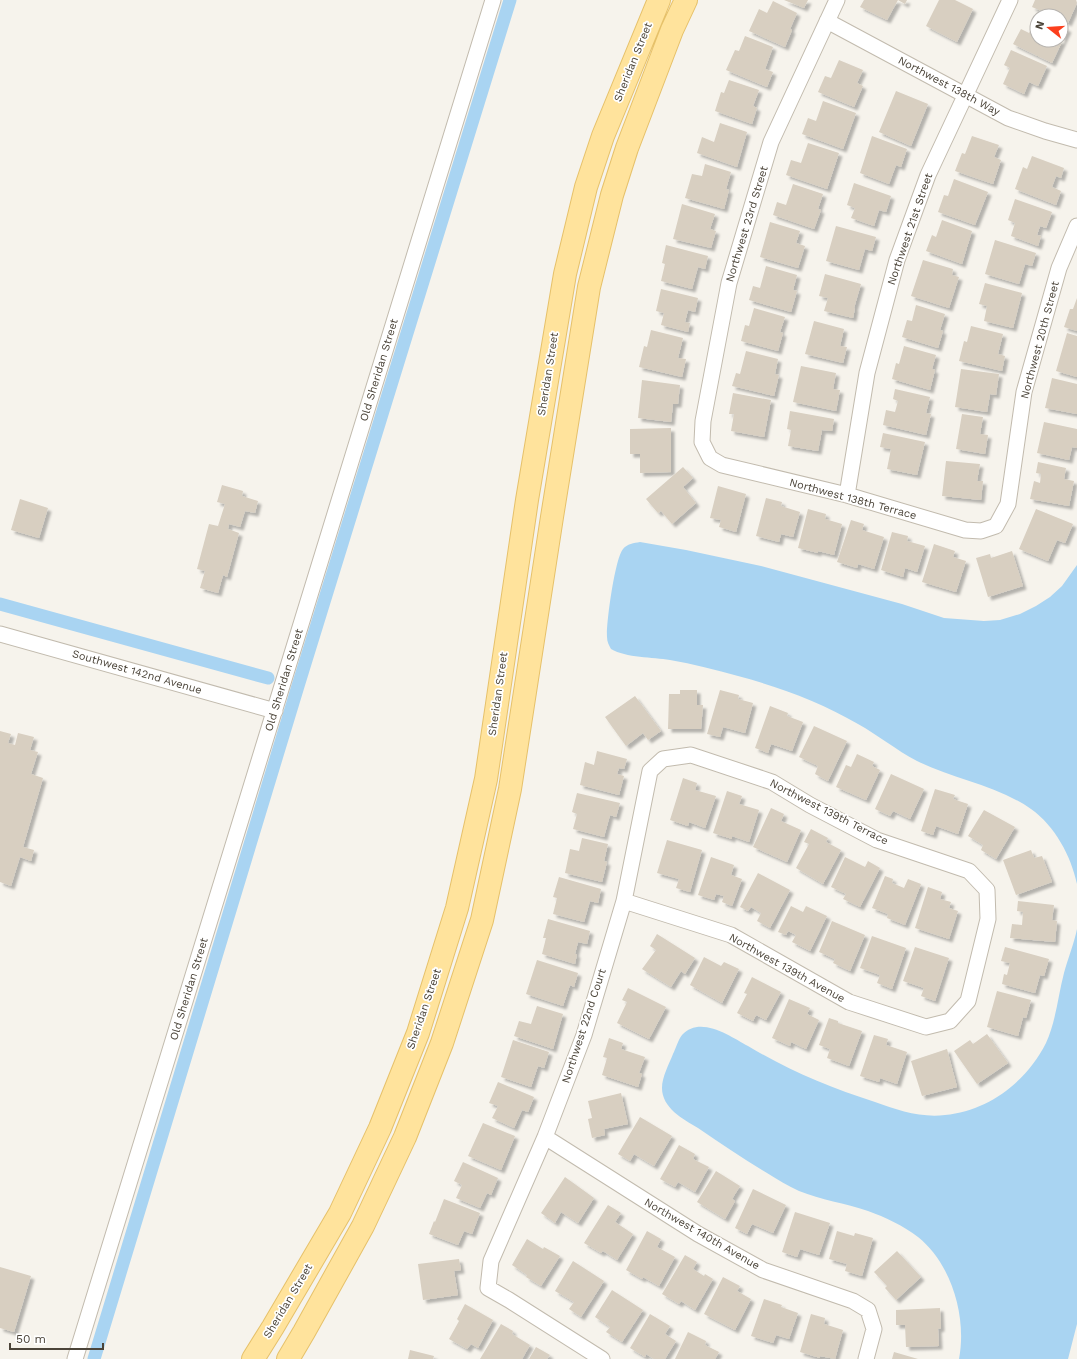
<svg xmlns="http://www.w3.org/2000/svg" width="1077" height="1359" font-family="'Work Sans',sans-serif">
<defs>
<filter id="shadow"><feDropShadow dx="3.5" dy="3.5" stdDeviation="1" flood-color="#0004"/></filter>
</defs>
<rect width="100%" height="100%" fill="#f6f3ec"/>
<path fill="#a9d4f2" d="M640,542L686,550L761,566L902,604L944,618L984,621L1000,620L1020,614L1036,606L1050,597L1062,586L1077,565V884C1071,856 1055,826 1031,809C997,785 953,779 917,761C896,750 878,735 858,724C821,702 779,687 738,676C716,670 693,664 670,660C653,657 626,658 611,649C609,645 607,642 607,637C606,624 615,558 623,549C627,544 634,543 640,542Z
M1077,929V1324L1068,1359H959C967,1318 952,1264 918,1237C904,1226 885,1217 868,1211C845,1203 821,1200 799,1191C788,1186 778,1180 767,1173C744,1159 721,1144 698,1128C683,1119 662,1108 662,1088C662,1077 669,1064 673,1054C676,1048 678,1040 682,1035C700,1015 730,1036 748,1046C788,1070 830,1088 875,1102C897,1110 921,1118 945,1115C989,1111 1027,1081 1046,1043C1056,1021 1058,996 1064,973C1068,958 1074,944 1077,929Z"/>
<g fill="none" stroke-linecap="round" stroke-linejoin="round">
<path stroke="#a9d4f2" stroke-width="13" d="M0,604L268,678
M94,1359L298,686L510,0"/>
</g>
<path fill="#d8cfc1" filter="url(#shadow)" d="M784,0H808L804,8Z
M864,0H907L905,4L898,0L887,20L860,7Z
M939,0H955L973,9L957,42L926,26Z
M1035,0H1076L1077,3L1068,23L1061,19V16H1053L1032,7Z
M773,1L797,13L790,29L792,30L785,47L749,31L759,9L767,13Z
M1037,17V40H1061V25L1068,29L1052,63L1013,44L1021,29L1029,33Z
M745,36L773,47L765,69L773,72L767,87L726,70L735,50L739,51Z
M1011,50L1047,66L1038,86L1029,82L1024,94L1003,84L1010,68L1004,65Z
M839,60L863,70L857,83L863,86L854,107L818,92L825,76L831,78Z
M729,80L759,90L753,106L757,108L752,124L715,111L721,92L724,93Z
M896,91L928,104L911,146L879,132Z
M823,101L856,113L843,149L802,134L808,118L816,121Z
M720,123L747,132L737,167L697,153L702,137L714,142Z
M872,136L907,149L901,167L896,165L889,184L860,173Z
M972,136L999,145L994,157L1001,160L993,184L955,171L962,153L965,154Z
M808,143L839,153L827,189L786,175L791,160L801,163Z
M1032,156L1064,168L1061,178L1056,176L1052,187L1061,191L1056,205L1015,189L1023,167L1027,169Z
M705,164L731,172L726,189L729,190L724,209L685,198L692,174L702,176Z
M954,179L988,192L975,225L938,212L944,195L948,196Z
M854,183L891,196L886,212L879,210L874,226L851,218L855,208L847,205Z
M793,184L823,194L818,209L821,210L814,229L773,215L777,202L786,205Z
M1015,199L1052,212L1046,228L1040,226L1037,235L1041,236L1038,246L1011,236L1015,223L1008,220Z
M682,204L715,214L710,229L716,231L711,248L673,239Z
M942,220L972,231L962,264L926,251L932,235L936,237Z
M770,222L800,231L796,243L805,246L798,268L760,257Z
M836,226L876,237L872,251L865,249L859,270L826,261Z
M995,240L1036,253L1032,266L1025,264L1019,284L985,274Z
M666,245L708,256L705,269L698,267L692,289L661,281L665,264L662,263Z
M923,260L953,269L952,275L959,277L949,308L911,296Z
M766,266L797,275L793,290L797,291L791,312L749,300L753,286L760,288Z
M825,274L861,284L854,308H855L853,318L824,311L828,298L819,296Z
M985,283L1022,293L1013,328L984,321L987,306L979,304Z
M661,289L698,298L695,312L688,310L685,322L690,323L688,332L661,325L664,313L656,311Z
M1077,298V331L1064,327L1070,309H1073Z
M916,305L945,314L940,330L943,331L938,348L902,337L907,320L912,321Z
M754,308L785,317L780,332L783,333L778,351L741,341L745,325L749,326Z
M814,321L844,329L840,346L847,347L843,363L805,354Z
M971,326L1003,334L998,354L1005,356L1002,371L959,361L964,341L967,342Z
M651,330L683,338L678,358L686,359L682,377L639,367L644,346L647,347Z
M1067,333L1077,336V377L1056,371Z
M904,346L936,355L932,369L935,370L930,390L892,379L896,363L899,364Z
M746,351L778,359L775,374L779,375L774,396L732,386L736,373L740,374Z
M801,366L836,373L833,389L840,390L836,411L793,402Z
M961,369L999,374L996,395L990,394L987,412L955,407Z
M1052,378L1077,384V414L1045,408Z
M642,380L680,385L678,404H673L671,422L638,418Z
M895,389L930,397L926,413L931,414L926,435L883,425L886,410L895,412L898,401L893,399Z
M733,393L771,400L764,437L731,431L734,414H729Z
M790,411L834,419L832,431L822,430L818,451L788,446L791,430L787,429Z
M962,414L983,417L980,434L988,435L985,454L956,449Z
M1044,422L1077,429V448L1072,447L1069,460L1037,453Z
M671,428V472L640,473V454H630V429Z
M883,433L925,442L917,475L887,469L891,449L880,447Z
M946,461L980,464L977,481H983L981,500L942,496Z
M1038,462L1066,468L1064,479L1074,481L1069,506L1030,499L1034,481L1040,483L1041,474L1036,473Z
M683,467L693,478L683,487L696,503L672,524L661,511L658,513L646,499Z
M222,485L243,491L242,496L258,501L255,513L245,511L240,527L229,524L228,529L239,533L227,577L223,575L218,593L200,588L205,571L197,569L209,524L218,526L225,504L217,502Z
M718,486L746,494L736,532L719,527L721,520L710,518Z
M766,498L782,502L781,506L800,512L793,537L781,534L779,542L756,536Z
M20,499L48,508L39,538L11,530Z
M808,509L826,514L825,519L842,524L834,555L818,551V553L798,548Z
M1036,509L1073,524L1065,543L1057,540L1048,561L1019,549Z
M851,520L864,524L862,530L884,537L874,569L858,564L857,568L837,562Z
M892,532L908,536L907,541L925,546L917,572L905,568L903,577L881,570Z
M934,544L955,551L953,557L966,561L956,592L922,582Z
M1012,551L1023,586L988,597L976,558L990,554L991,558Z
M680,690H697V705H703L701,729H668L669,694H680Z
M720,690L739,695L738,699L753,703L745,733L723,727L720,737L707,734Z
M635,696L661,731L648,740L643,733L626,746L605,717Z
M770,706L788,713L787,716L803,722L792,751L771,744L768,753L755,748Z
M814,726L847,741L828,781L815,774L818,766L799,757Z
M0,731L11,734L8,743L15,745L18,733L34,737L30,750L38,752L31,774L43,778L23,847L34,850L31,861L20,857L11,886L0,882Z
M597,751L627,759L624,769L619,768L617,774L624,776L619,795L580,785L585,762L594,765Z
M857,754L874,762L872,766L880,770L866,800L836,787L846,765L851,767Z
M891,774L924,789L910,819L893,811L890,816L875,809Z
M683,778L697,783L695,790L716,796L705,828L689,822L688,826L670,820Z
M935,789L955,795L953,799L968,804L958,834L936,826L933,835L921,831Z
M727,791L742,796L739,804L759,810L749,842L732,836V839L713,833Z
M577,793L620,803L616,817L610,815L604,837L573,829L577,814L572,812Z
M771,808L784,814L781,821L801,830L787,862L753,847Z
M984,810L1015,827L996,859L981,850L983,845L968,836Z
M811,829L828,838L826,842L841,850L823,884L796,868L809,844L804,842Z
M582,838L608,844L604,861L607,862L602,882L565,873L570,849L579,851Z
M667,840L702,850L690,892L676,888L679,879L657,873Z
M1031,850L1034,858L1042,856L1052,882L1016,895L1003,860Z
M711,857L734,865L731,875L742,879L732,906L722,902L724,896L716,894L714,900L698,895Z
M845,857L865,867L868,861L880,868L860,907L843,899L846,894L831,887Z
M758,873L790,890L770,928L757,921L761,913L751,907L748,911L740,907Z
M885,876L893,879L892,883L904,888L908,879L921,884L905,925L887,918L888,914L872,908Z
M559,877L601,889L598,903L590,901L584,922L553,914L557,898L553,897Z
M928,887L942,892L940,899L951,902L949,908L958,911L949,939L915,928Z
M1018,901L1054,905L1052,920L1057,921L1055,942L1010,938L1012,924L1022,925L1023,912L1017,911Z
M791,906L803,912L806,906L827,916L810,951L792,942L796,935L788,931L786,935L778,932Z
M548,919L590,931L587,944L578,942L575,954H577L575,964L542,954L546,938H543Z
M832,921L865,935L850,971L833,963L835,959L819,952Z
M657,934L695,958L685,974L681,971L671,987L642,969L656,950L650,946Z
M872,936L906,948L892,989L877,983L880,975L860,968Z
M915,947L949,958L935,1001L921,996L924,988L903,981Z
M1005,947L1049,959L1044,976L1040,975L1035,993L1002,984L1004,974L1007,975L1010,963L1001,961Z
M704,957L721,966L724,962L739,969L722,1003L690,985Z
M537,960L578,973L574,987L570,985L563,1006L526,994Z
M752,977L781,992L766,1020L756,1015L753,1021L737,1013L747,994L744,993Z
M628,988L666,1007L649,1039L617,1023L627,1002L622,1000Z
M997,991L1031,1000L1026,1018L1023,1017L1018,1036L987,1027Z
M789,999L810,1008L807,1014L819,1020L806,1049L791,1042L790,1046L772,1038Z
M537,1006L563,1014L553,1049L514,1036L519,1021L531,1024Z
M829,1018L838,1021V1023L862,1031L849,1066L827,1058L830,1049L819,1045Z
M987,1034L1008,1063L977,1084L954,1051L970,1040L973,1044Z
M874,1035L888,1039L886,1045L907,1052L897,1084L880,1078L879,1082L860,1076Z
M609,1038L623,1043L621,1049L645,1057L639,1073L642,1074L638,1087L602,1075L607,1058L603,1057Z
M513,1040L549,1052L544,1068L538,1066L531,1087L501,1077Z
M947,1049L957,1087L922,1096L911,1061Z
M498,1082L534,1097L528,1112L522,1110L514,1128L492,1118L498,1106L489,1103Z
M621,1093L628,1124L604,1129L605,1135L592,1138L588,1119L592,1118L588,1101Z
M640,1117L672,1136L654,1166L634,1154L630,1161L618,1154Z
M483,1123L515,1136L501,1170L468,1156Z
M679,1145L695,1154L693,1159L709,1167L695,1192L678,1182L675,1187L660,1179Z
M463,1162L498,1178L491,1195L487,1193L480,1208L456,1198L462,1185L454,1181Z
M716,1171L740,1186L732,1199L735,1201L725,1219L697,1202Z
M565,1177L594,1198L578,1223L561,1212L555,1223L541,1213Z
M753,1189L786,1205L773,1233L752,1224L747,1234L735,1228Z
M444,1199L480,1213L472,1234L464,1231L458,1245L429,1234L434,1221L435,1222Z
M608,1205L621,1213L615,1222L633,1234L617,1260L603,1251L601,1253L584,1243Z
M795,1212L830,1223L819,1255L800,1249L797,1257L782,1252Z
M647,1231L661,1239L657,1247L675,1257L659,1286L643,1277L642,1279L626,1270Z
M837,1231L854,1236L855,1233L873,1238L862,1276L845,1271L847,1264L829,1259Z
M527,1239L543,1249L544,1247L560,1256L541,1286L526,1277L527,1275L512,1265Z
M897,1251L921,1277L896,1300L885,1288L887,1286L874,1272Z
M685,1255L697,1262L693,1269L704,1276L705,1274L713,1279L695,1310L681,1301L679,1304L662,1294Z
M459,1259L461,1270L454,1271L458,1295L423,1300L418,1264Z
M573,1261L604,1281L581,1317L569,1309L574,1302L555,1291Z
M0,1267L31,1276L14,1332L0,1328Z
M723,1277L740,1286L737,1291L751,1299L735,1330L704,1314Z
M612,1290L643,1310L622,1342L606,1332L610,1327L595,1317Z
M764,1299L782,1305L781,1307L798,1313L789,1339L776,1335L773,1343L751,1336Z
M465,1304L493,1320L478,1348L471,1344L467,1349L449,1339L459,1321L457,1319Z
M940,1308L941,1328L938,1329L939,1346L906,1347L905,1325H896V1310Z
M650,1314L670,1326L665,1334L676,1341L665,1359H654L646,1354L645,1357L630,1348Z
M811,1314L825,1318L824,1324L843,1330L835,1359L820,1356V1358L800,1352Z
M501,1324L513,1331L512,1334L530,1345L522,1359H480Z
M688,1332L706,1341L705,1345L719,1352L715,1359H675Z
M536,1347L550,1355L547,1359H529Z
M410,1350L434,1356L433,1359H408Z
M894,1352L918,1359H892Z"/>
<g fill="none" stroke-linecap="round" stroke-linejoin="round">
<g stroke="#c2bbae" stroke-width="17">
<path id="street" d="M837,0L771,142L729,283L703,421L702,442L710,458L722,465L847,495L965,530L981,531L996,526L1008,504L1024,392L1059,268L1077,226
M827,21L1008,118L1045,131L1077,140
M847,495L867,373L897,260L928,175L1010,0
M0,634L275,711
M545,1137L698,1234L763,1270L853,1301L868,1310L874,1329L866,1359
M75,1359L493,0
M602,1359L509,1300L488,1288L491,1261L545,1137L584,1035L624,901L650,771L663,759L691,755L772,782L810,805L877,840L969,871L987,890L988,919L968,1001L950,1021L926,1027L849,1002L731,935L624,901"/>
</g>
<g stroke="#e6c16a" stroke-width="24">
<path id="primary" d="M253,1359L273,1327L340,1213L380,1128L418,1033L457,908L486,779L527,500L565,274L586,187L603,136L659,0
M288,1359L304,1332L363,1226L405,1137L442,1043L482,920L510,789L552,517L589,287L612,195L627,148L672,30L686,0"/>
</g>
<use href="#street" stroke="#fff" stroke-width="15"/>
<use href="#primary" stroke="#ffe39c" stroke-width="22"/>
</g>
<g text-anchor="middle" dominant-baseline="central" stroke-width="3.5" stroke-linejoin="round" paint-order="stroke">
<g font-size="11" fill="#4b4439" stroke="#fff">
<text transform="translate(633 62) rotate(-68)">Sheridan Street</text>
<text transform="translate(949 86) rotate(28)">Northwest 138th Way</text>
<text transform="translate(747 224) rotate(-73)">Northwest 23rd Street</text>
<text transform="translate(910 229) rotate(-71)">Northwest 21st Street</text>
<text transform="translate(1040 340) rotate(-75)">Northwest 20th Street</text>
<text transform="translate(379 370) rotate(-73)">Old Sheridan Street</text>
<text transform="translate(548 374) rotate(-81)">Sheridan Street</text>
<text transform="translate(853 499) rotate(15)">Northwest 138th Terrace</text>
<text transform="translate(137 672) rotate(16)">Southwest 142nd Avenue</text>
<text transform="translate(284 680) rotate(-73)">Old Sheridan Street</text>
<text transform="translate(498 694) rotate(-82)">Sheridan Street</text>
<text transform="translate(829 812) rotate(27)">Northwest 139th Terrace</text>
<text transform="translate(787 968) rotate(29)">Northwest 139th Avenue</text>
<text transform="translate(189 989) rotate(-73)">Old Sheridan Street</text>
<text transform="translate(424 1009) rotate(-71)">Sheridan Street</text>
<text transform="translate(584 1026) rotate(-72)">Northwest 22nd Court</text>
<text transform="translate(702 1234) rotate(30)">Northwest 140th Avenue</text>
<text transform="translate(288 1301) rotate(-59)">Sheridan Street</text>
</g>
</g>
<g transform="translate(1049 28) rotate(287)"><circle r="19" fill="#ffffff" stroke="#b7b4b0"/>
<path d="M0-3L7 15L0 10L-7 15Z" fill="#fc3f1d"/>
<text y="-6" font-size="11" font-weight="bold" text-anchor="middle" fill="#4b4439">N</text>
</g>
<path d="M10 1343v6h93v-6" fill="none" stroke="#4b4439" stroke-width="2"/>
<text x="16" y="1343" font-size="12" fill="#4b4439" stroke="#ffffff" stroke-width="3" paint-order="stroke">50 m</text>
</svg>
